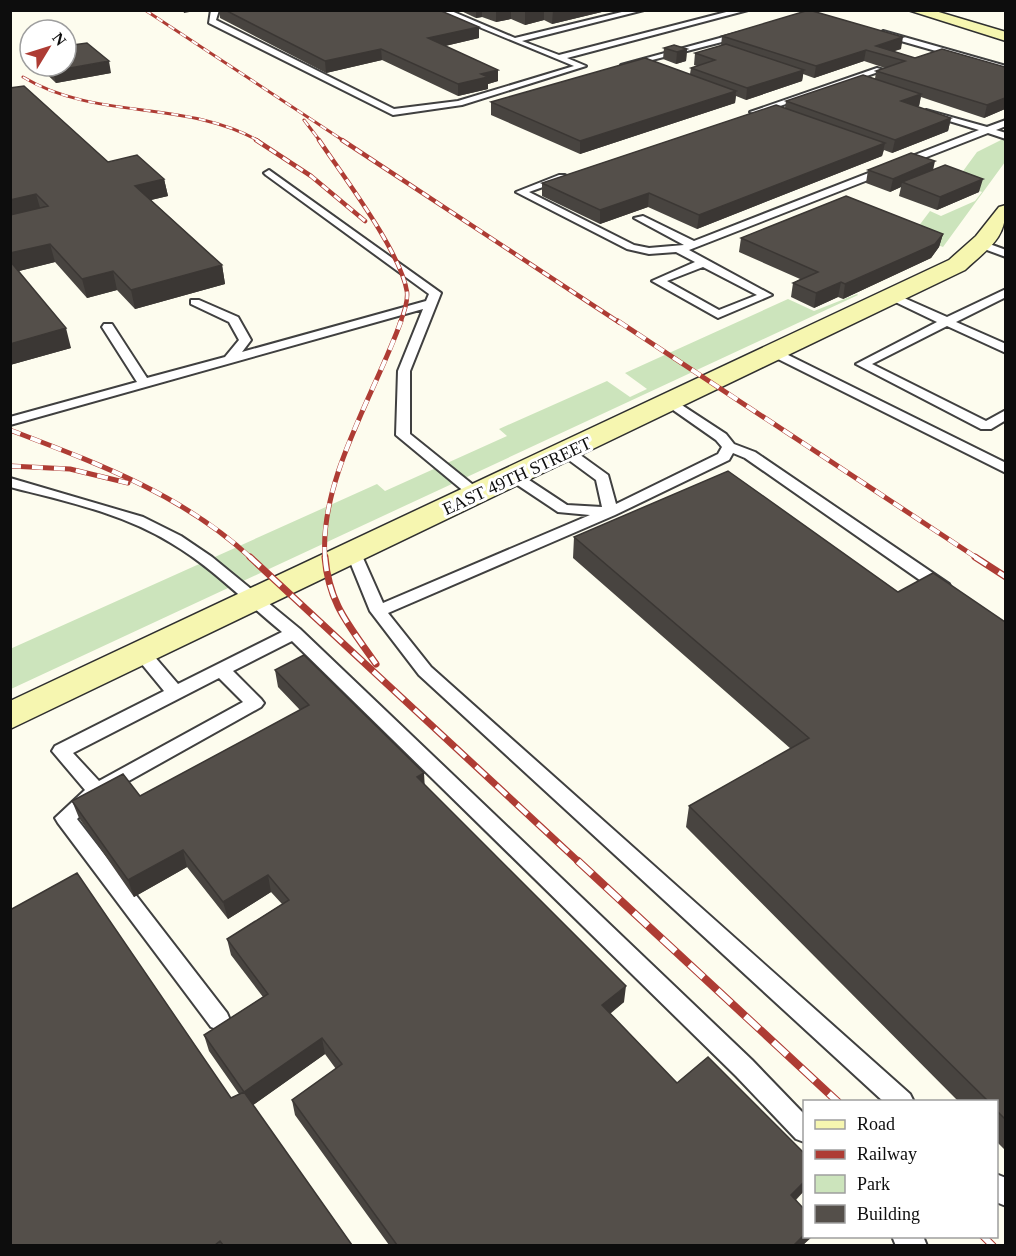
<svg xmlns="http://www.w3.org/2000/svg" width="1016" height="1256" font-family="Georgia,serif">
<rect width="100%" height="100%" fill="#fdfcee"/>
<path fill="#cce4bc" d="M1005,138V162L943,247L912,235L930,211L941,216L975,201L982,192L955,182L977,152Z
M857,294L858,295L11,689L10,649L377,484L385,491L507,436L499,429L607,381L630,397L647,389L625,373L788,299L814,311Z"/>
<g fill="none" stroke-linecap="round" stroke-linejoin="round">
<g stroke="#404040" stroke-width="4">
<path id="lane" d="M211,10H219L216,20L394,109L458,101L574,66L438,10H449L515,38L630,10H644L522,41L559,55L734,10H748L567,58L586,66L462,105L393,115L209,23Z
M883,31L1006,66V71L880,35Z
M742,32L745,36L625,67L621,65Z
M877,68L884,70L757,114L750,112Z
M926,110L987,127L1006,120V126L996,130L1006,133V139L988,133L689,250L772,295L718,318L652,281L695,262L676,252L649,254L627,249L516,192L559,175H565V179L529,192L634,245L649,248L684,245L634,218L643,216L694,241L979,130L926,114ZM703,267L757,295L719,310L667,281Z
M269,170L441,293L410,371V434L482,492L484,495L482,498H472L396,435L398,371L423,309L10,425V417L137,382L102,327L104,324H112L147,378L225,357L239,340L229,322L191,304V300H199L238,317L251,340L242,352L426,301L429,294L266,175L264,173Z
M976,242H984L1006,250V257L976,246Z
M1006,289V297L956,322L1006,344V353L947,326L872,364L986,421L1006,410V420L991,429H981L856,364L937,322L887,298V294H895L947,317Z
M774,348L1006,463V473L770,355L768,352Z
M671,398L726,434L734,444L755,452L949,584L951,588L949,592H937L745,458L733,453L729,460L615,515L388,613L431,667L910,1094L914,1102H884L419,675L370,611L346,552L349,549H359L383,603L590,515L558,512L510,480L508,477L510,474H520L567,505L602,507L596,480L562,455V449H572L608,475L616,504L718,454L722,447L716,440L666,405L664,402Z
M10,478L143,517L181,536L212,557L300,629L752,1060L804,1114V1142L796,1139L736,1076L292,641L233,671L261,699L264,703L261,707L100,797L77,819L227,1013L230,1020L227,1027L219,1030L211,1027L58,823L55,818L85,790L52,751L55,746L164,691L136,657L134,653L136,649H148L178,684L282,632C245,602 212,567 171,543C122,513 65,501 10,487ZM219,678L243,702L99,781L73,753Z
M996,1174L1006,1178V1206L996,1202Z
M892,1236H923L927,1246H896Z"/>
</g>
<g stroke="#2f2f2f" stroke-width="3">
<path id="secondary" d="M908,10H932L1006,32V41Z
M1006,205C1006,240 989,247 965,270L10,729V701L949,260L976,236L999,207Z"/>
</g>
<use href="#lane" fill="#fff" fill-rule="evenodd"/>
<use href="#secondary" fill="#f6f6b0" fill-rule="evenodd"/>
<g stroke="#ae3c34" stroke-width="3">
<path id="rail-far4" d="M145,10L344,141
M23,77C96,121 185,99 259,141
M304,120L320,141"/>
</g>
<g stroke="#ae3c34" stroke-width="4.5">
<path id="rail-far3" d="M256,140L311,176L365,221
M319,140C343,176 401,252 407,292C408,302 404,313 400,323
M342,140L620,323"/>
</g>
<g stroke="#ae3c34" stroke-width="5">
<path id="rail-far2" d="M618,321L977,558
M10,430C96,463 182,494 251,558
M10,466L70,469L128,483
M325,558C319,480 375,394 401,321"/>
</g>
<g stroke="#ae3c34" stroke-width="7">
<path id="rail-far1" d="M250,557L580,863
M325,557C329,605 350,626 376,664
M975,557L1006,577"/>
</g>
<g stroke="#ae3c34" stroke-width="8">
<path id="rail" d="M578,861L838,1102
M983,1236L993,1246"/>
</g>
<use href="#rail-far4" stroke="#fff" stroke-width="2" stroke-dasharray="7" stroke-linecap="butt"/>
<use href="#rail-far3" stroke="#fff" stroke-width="3" stroke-dasharray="8" stroke-linecap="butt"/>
<use href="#rail-far2" stroke="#fff" stroke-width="4" stroke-dasharray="11" stroke-linecap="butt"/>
<use href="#rail-far1" stroke="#fff" stroke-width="4.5" stroke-dasharray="14" stroke-linecap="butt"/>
<use href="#rail" stroke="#fff" stroke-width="6" stroke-dasharray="19" stroke-linecap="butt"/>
</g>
<path fill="#484440" d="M219,10H439L479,38L445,46L498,81L488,84V89L458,96L382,60L326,73L220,18Z
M459,10H610L552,24L544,20L525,25L511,19L496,22L482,17L476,18Z
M722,36L901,49L893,51L915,58L1005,67V109L984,118L921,97L919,106L917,107L951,118L948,131L892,153L884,150L882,156L697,229L648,207L600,224L542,196V183L785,108L786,101L875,79L876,71L885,68L864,61L814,78L803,74L802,81L746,100L736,96L735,103L580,154L491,115V102L690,74L691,68L697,66L694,65L695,53L721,46Z
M664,48L687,49L686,61L676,64L663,59Z
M38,66H66L111,73L56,83Z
M10,88L108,162L164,179L168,196L151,200L222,265L225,284L135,309L117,290L87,298L55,262L19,271L71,348L10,365Z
M868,170H933L979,192L937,210L899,196L901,187L890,192L866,183Z
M943,234L939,247L931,258L843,299L838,297L814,308L791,297L793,283L800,279L739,252L741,238Z
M574,537L898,592L1005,622V1150L996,1141V1101H958L686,827L689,806L791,749L573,558Z
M275,670L425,785L624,1002L610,1014L677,1083L804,1153V1191L796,1200L812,1237L803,1245H389L295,1115L292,1100L336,1069L325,1054L253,1105L352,1245H10L231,1098L239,1094L209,1051L204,1035L263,997L231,955L227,939L282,904L271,892L228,919L187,867L134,897L79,818L72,801L140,796L300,710L278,687Z"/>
<path fill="#3b3734" d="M183,10H200L184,13Z
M476,10H482V17L476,18Z
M496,10H511V19L496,22Z
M527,10H544V20L525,25V11Z
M553,10H610L552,24Z
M479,27V38L428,50V38Z
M903,37L901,49L883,55L876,46Z
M381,49L382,60L326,73L325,61Z
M687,49L686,61L676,64L677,52Z
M866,50L864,61L814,78L816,66Z
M109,61L111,73L56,83L53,71Z
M498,70V81L488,84V89L458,96V84L481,74Z
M804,70L802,81L746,100L747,88Z
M736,91L735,103L580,154V141Z
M921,94L919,106L898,114L901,101Z
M1005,98V109L984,118L987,105Z
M951,118L948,131L892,153L895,140Z
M885,143L882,156L697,229L699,215Z
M935,161L932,175L902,182L901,187L890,192L893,179Z
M164,179L168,196L138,203L135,186Z
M983,179L979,192L937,210L940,197Z
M649,193L648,207L600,224V210Z
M36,194L41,211L10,218V200Z
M943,234L939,247L931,258L843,299L845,284Z
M50,244L55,262L11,273L10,253Z
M222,265L225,284L135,309L131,290Z
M113,271L117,290L87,298L82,279Z
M841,282L838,297L814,308L816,293Z
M66,328L71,348L10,365V344Z
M424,773L425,790L417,777Z
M183,850L187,867L134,897L128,880Z
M268,875L271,892L228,919L223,902Z
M626,986L624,1002L600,1021L602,1005Z
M322,1038L325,1054L249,1108L244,1092Z
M804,1182V1191L785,1209L791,1195Z
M804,1235V1236H812L803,1245H794Z"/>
<path fill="#544f4a" stroke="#3b3734" stroke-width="1.5" d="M225,10H439L479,27L428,38L498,70L481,74L488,77L458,84L381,49L325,61Z
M809,10L903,37L876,46L915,58L942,49L1005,67V98L987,105L876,71L905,61L866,50L816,66L722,36Z
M87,43L109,61L53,71L48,66H66V46Z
M726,44L804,70L747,88L691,68L715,60L695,53Z
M674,45L687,49L677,52L664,48Z
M645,58L736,91L580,141L491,102Z
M863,75L921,94L901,101L951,118L895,140L786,101Z
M24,86L108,162L137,155L164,179L135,186L222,265L131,290L113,271L82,279L50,244L10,253V215L48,206L36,194L10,200V88Z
M776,105L885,143L699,215L649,193L600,210L542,183Z
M911,153L935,161L893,179L868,170Z
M945,165L983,179L940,197L902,182Z
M846,196L943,234L935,244L845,284L841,282L816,293L793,283L818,272L741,238Z
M10,261L66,328L10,344Z
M728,471L898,592L933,573L1005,622V1119L996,1110V1101H988L689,806L809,738L574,537Z
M304,655L424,773L417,777L626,986L602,1005L677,1083L708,1057L804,1153V1182L791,1195L804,1209V1235L794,1245H397L292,1100L342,1064L322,1038L244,1092L204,1035L268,994L227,939L289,900L268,875L223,902L183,850L128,880L72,801L123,774L140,796L309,705L275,670Z
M77,873L231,1098L244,1092L352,1245H223L220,1241L215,1245H10V910Z"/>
<g text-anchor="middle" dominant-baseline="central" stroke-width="6" stroke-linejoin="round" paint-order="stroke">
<g font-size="18" fill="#0d0d0d" stroke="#fff">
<text transform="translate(517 476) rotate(-25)">EAST 49TH STREET</text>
</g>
</g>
<rect width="1016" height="1256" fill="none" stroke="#0d0d0d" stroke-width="24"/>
<rect x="803" y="1100" width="195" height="138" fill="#ffffff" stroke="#9e9e9e" stroke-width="1.5"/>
<rect x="815" y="1120" width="30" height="9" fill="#f6f6b0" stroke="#9e9e9e" stroke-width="1.5"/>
<text x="857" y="1130" font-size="18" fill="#0d0d0d">Road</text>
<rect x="815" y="1150" width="30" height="9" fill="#ae3c34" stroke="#9e9e9e" stroke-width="1.5"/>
<text x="857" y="1160" font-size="18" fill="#0d0d0d">Railway</text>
<rect x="815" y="1175" width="30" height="18" fill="#cce4bc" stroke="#9e9e9e" stroke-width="1.5"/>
<text x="857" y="1190" font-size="18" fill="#0d0d0d">Park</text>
<rect x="815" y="1205" width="30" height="18" fill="#544f4a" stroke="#9e9e9e" stroke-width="1.5"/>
<text x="857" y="1220" font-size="18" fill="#0d0d0d">Building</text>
<g transform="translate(48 48) rotate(52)"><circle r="28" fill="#ffffff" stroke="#9e9e9e" stroke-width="1.5"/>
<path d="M0-4.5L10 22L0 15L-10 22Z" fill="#ae3c34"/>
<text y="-9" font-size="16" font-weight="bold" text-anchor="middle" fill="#0d0d0d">N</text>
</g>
</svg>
